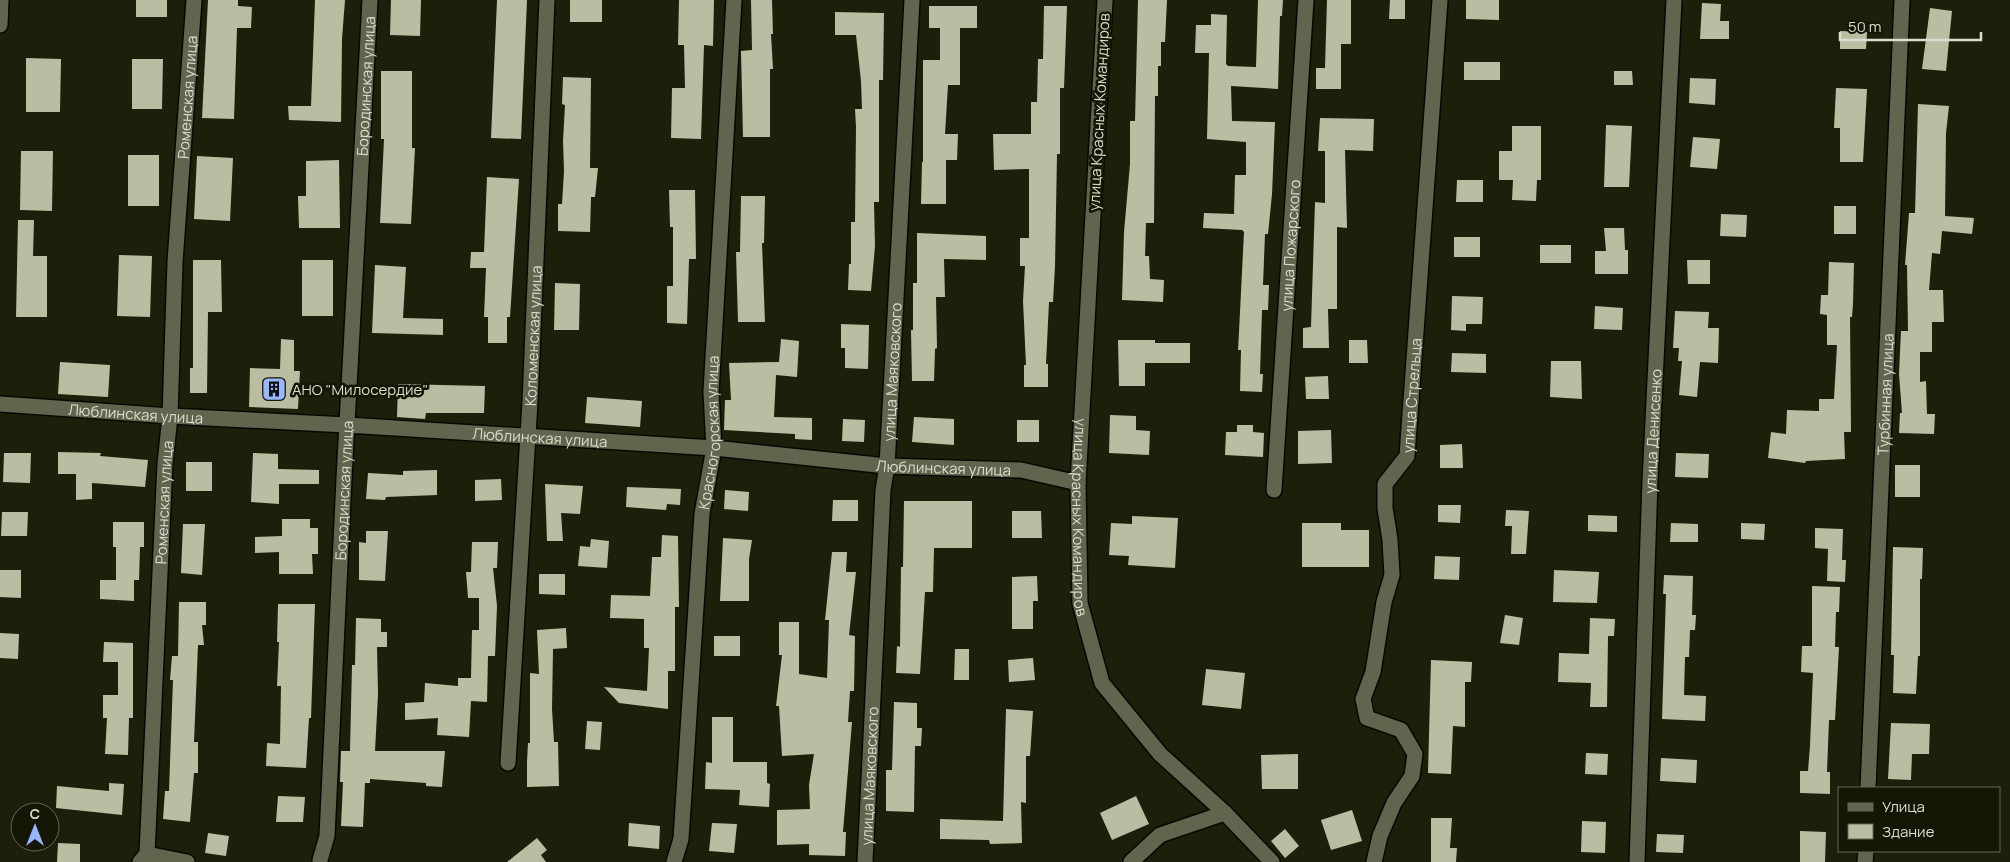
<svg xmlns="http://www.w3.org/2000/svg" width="2010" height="862" font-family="Manrope,sans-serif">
<rect width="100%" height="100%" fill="#1e1f0a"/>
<path fill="#bbbda3" d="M136,0H167V17H136Z
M208,0H238V6L252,7L251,28H237L234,119L202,118Z
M315,0H345L342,39L341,122L289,120L288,106H311Z
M391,0H421L420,36L390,35Z
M497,0H527L521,139L491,138Z
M570,0H602V22H570Z
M679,0H714L713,46L704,45L701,139L671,138L672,88H685L684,45H678Z
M751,0H772L773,34H771L773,69H770V137H743L741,51L752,50Z
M1138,0H1167L1165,42H1161V66H1158V96H1155L1154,223H1146L1145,256H1149L1150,279L1164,280L1163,302L1122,300L1124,232L1130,164V121H1135Z
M1258,0H1283L1282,16H1280L1278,89L1231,86L1232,121L1275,122L1272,194L1268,234H1265L1263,285H1269L1268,310H1262L1260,374H1263L1262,392L1240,391L1241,350H1238L1239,332L1244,232L1242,230L1203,228L1204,213L1234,214L1235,175H1246V142L1207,139L1209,53H1195L1196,25H1211V14L1227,15L1226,64L1228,66L1256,67Z
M1327,0H1351V44H1341V89H1316V68H1325Z
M1390,0H1405V19H1389Z
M1466,0H1499V20L1466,19Z
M1702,3L1721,4L1720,21H1729V39H1700Z
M929,6H977V28H960V85H948L945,134H958L957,160H946V204H921L922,162H923V60H940V28H929Z
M1044,6H1067L1064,88H1060V154H1057L1055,266L1053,302H1049L1046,364H1048V387H1024V365H1026L1023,301L1025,266H1020V238H1029V169L994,170L993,134H1031V102H1037L1038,59H1043Z
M1930,8L1952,11L1946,71L1922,69Z
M835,12L884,13L883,80H879V202H874L875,246L871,291L848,290L849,264H851V222H855L856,127L855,109H862L861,81L856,35H835Z
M1840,31L1867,32L1866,49H1840Z
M26,58L61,59L60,112H26Z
M132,59H163L162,109H132Z
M1464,62H1500V80H1464Z
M381,71H412V148H415L411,224L380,223L384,139H381Z
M1614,71H1632L1633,85H1614Z
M563,77L591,78L590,168H598L595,197H591L590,232L558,231V204H562L564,171L563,141L565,105L562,104Z
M1690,78L1716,79L1715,105L1689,103Z
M1836,88L1867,89L1863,162H1840V128H1834Z
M1918,104L1949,106L1946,133L1945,216L1974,218L1972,234L1942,231L1940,254L1932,253L1929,290H1943L1944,322H1932V352H1920V382L1926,381L1927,414H1935L1934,434L1899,433L1900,413H1902L1899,374L1901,331H1908L1907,265H1905L1909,213H1915Z
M1320,118L1374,119L1373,151L1345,150L1347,228L1337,227V309H1328L1329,348H1303V328L1311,327L1315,202L1325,203V151H1318Z
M1606,125L1632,126L1629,187H1604Z
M1512,126H1541V180H1537L1536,201L1512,200L1513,180H1499V151H1512Z
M1693,137L1720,139L1717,169L1690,167Z
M21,151H53L52,211L20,210Z
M128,155H159V206H128Z
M197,156L233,158L230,221L194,219Z
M339,160L340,228H299L298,196H306V161Z
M487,177L519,179L510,317H507V343H488V317H484L486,268H470L471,252H484Z
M1457,180H1483V202H1456Z
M669,190H695L696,259H689L687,324L667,323V286H673V227H670Z
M741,196H765L764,243H762L765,322H738L736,252H740Z
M1834,206H1856V234H1834Z
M1721,214L1747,215L1746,237L1720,236Z
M18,220H34L33,256H47V317H16Z
M1604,228H1624L1625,250H1628V274H1595V251H1606Z
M917,233L986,236V260L944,259L945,297H936L937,348L935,349L934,381H912L911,330H913V283H917Z
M1454,237H1480V257H1454Z
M1540,245H1571V263H1540Z
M119,255L152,256L150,317L117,316Z
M193,260H221L222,312H208L207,393H190V368H193Z
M302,260H333V316H302Z
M1687,260H1710V284H1688Z
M1829,262L1854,263L1853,304L1852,317H1850L1851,432H1844L1845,459L1806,461L1805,463L1768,458L1771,432L1786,434L1787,410L1819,411V399H1834L1837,345H1827V315L1820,314L1821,295H1828Z
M375,265L406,267L403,318L443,319V335L372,333Z
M555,283L580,284L579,330H554Z
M1452,296L1483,297L1482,324H1466V331L1451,330Z
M1595,306L1623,308L1622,330L1594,329Z
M1675,311L1709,312L1708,328H1719L1718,363L1700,362L1697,397L1679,395L1682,361H1678L1679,348H1673Z
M841,324L869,325L868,369L845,368V348H841Z
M281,339L294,340V371H300L298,409L249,407L250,368L280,369Z
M781,339L799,341L797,377L776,375L774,417L812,418V440L795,439V434L724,430L725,400H731L729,363L779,362Z
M1118,340H1155V343H1190V363H1145V386H1119Z
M1349,340H1367L1368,363H1349Z
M1452,353L1486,354V373L1451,372Z
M1551,361H1581L1582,399L1550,397Z
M60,362L110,365L108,397L58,394Z
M1328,376L1329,399H1306L1305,377Z
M398,384L485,386L484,413H426L425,419L397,417Z
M587,397L642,401L640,427L585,423Z
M1110,415L1136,416V430L1150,431L1149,455L1109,453Z
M914,417L954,419V445L912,442Z
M843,419L865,420L864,442L842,441Z
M1017,420H1039V442H1017Z
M1237,425H1253V432L1264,433L1263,457L1225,455L1226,432H1237Z
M1331,430L1332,463L1298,464V431Z
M1462,444L1463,468H1440V445Z
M58,452L101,453L100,456L148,460L145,487L92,483V499L76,500V474H58Z
M4,453H31L30,483L3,482Z
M253,453L278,454V469L319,470V484H279V504L251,502Z
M1676,453L1709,454L1708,478L1675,477Z
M186,462H212V491H186Z
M1895,465H1920V497H1895Z
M437,470V495L386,497L385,500L366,499L368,473L403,475V471Z
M501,479L502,500L475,501V480Z
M545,484L583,486L580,514L561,513L563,541H547Z
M627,487L681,489L680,505L667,504L666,510L626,507Z
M725,490L749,492L748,511L724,509Z
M833,500H858V521H832Z
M904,501H972V548H934L933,592H925L920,674L896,673L897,646L900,647L901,567H903Z
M1438,505H1461L1460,523L1438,522Z
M1506,510L1529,511L1526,554H1511L1512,526H1505Z
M1012,511H1041L1042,538H1012Z
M2,512H28L27,536H1Z
M1588,515L1617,516V532L1588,531Z
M1132,516L1178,518L1175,568L1128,565L1129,556L1109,555L1111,523L1132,524Z
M282,519H310V528H318V554H312L313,574H279V552L255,553V537L282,536Z
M113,522H144V547H140L139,580H134V601L100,599V580H116V547H113Z
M1302,523H1341V530H1369V567H1302Z
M1671,523L1698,524V542H1670Z
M1741,523L1765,524L1764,540L1741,539Z
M183,524H205L202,575L181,573Z
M1815,528L1843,529L1842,560H1846L1845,582L1827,581L1828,549L1815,548Z
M366,531H388L385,581L359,580V542L366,543Z
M662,535L678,536L679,607H675V671H668V709L619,703L604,687L647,691L649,648H644V619L610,618L611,595L650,596L652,557H661Z
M723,538L752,540L749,559V601H720Z
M591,539L609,541L607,568L578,566L580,546L590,547Z
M472,542H498L497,568H493L497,606L495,656H488L487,702L471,701L469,737L437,735L438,718L405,720V703L424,702L425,683L458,686V678H471L472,630H479V598H468L466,572H471Z
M1893,547L1923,548L1922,579H1920V656H1918L1916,694L1893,693L1894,655H1891Z
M832,552H847L846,572H856L849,635L855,636L854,691H850L848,722H852L843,832H846L845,856L809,855V844L777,845V810L810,809L809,785L814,754L782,756L779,706H776L782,655H779V622H799V674L827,678L829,620H825Z
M1435,556L1460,557L1459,580L1434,579Z
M0,570H21V598L0,597Z
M1554,570L1599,572L1597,603L1553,602Z
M539,574H565V595L539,594Z
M1664,575L1693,576L1692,615H1696L1695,630H1690L1689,657H1685L1684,695L1706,696L1705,721L1662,719L1666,594H1663Z
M1037,576L1038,601H1033V629H1012V577Z
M1812,586L1840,587L1839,612H1836L1835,647H1839L1835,720H1829L1827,772H1830V794L1800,793V771H1808L1810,746L1813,673L1801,672L1802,646H1812Z
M179,602H206V625H202L204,645H198L194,742H198V773H194L190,822L163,819L165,791H169L173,680H170L172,656H178Z
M278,604H315L311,718H309L306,768L266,766L267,743L280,744L281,686H277L279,642H277Z
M1505,615L1523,618L1519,645L1500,643Z
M356,618L381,619V632H387V647H377L378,694L375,751H445L442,787L426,786V783L370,779V783H365L363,827L341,826L343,782H340L341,751H350L352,665H355Z
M1590,618L1615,619L1614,636H1608L1607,707H1590L1591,683L1558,682L1559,653L1589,654Z
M566,628L567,648L553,649L552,709L554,742H558L559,786L527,787V762L528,743H530V673L539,674L537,630Z
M0,633L19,634L18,659L0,658Z
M714,636H740V656H714Z
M104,642L133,643V718H129L128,755L105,754L107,718H103V695H118V662H103Z
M955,649H969V680H954Z
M1033,658L1035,680L1009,682L1008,660Z
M1431,660L1472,662L1471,682H1465V727L1453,726L1451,774L1428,773Z
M1206,669L1245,673L1241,709L1202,705Z
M894,702L917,703V728H922L921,746H915L914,812L886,811V770H892Z
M1006,709L1033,711L1030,756H1026V803L1021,802L1022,843L990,844L989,840L940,839V819L1003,821Z
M712,717H733V762H767V783L770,784L769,807L739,805L740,790L705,789L706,762L712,763Z
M587,721L602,722L600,750L585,749Z
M1891,723L1930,724L1929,754H1912L1911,780L1888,779Z
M1586,753L1608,754L1607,775L1585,774Z
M1298,754V789H1262L1261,755Z
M1661,758L1697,760L1696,783L1660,781Z
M109,783L124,784L122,815L56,808L57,786L109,791Z
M278,796L305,797L303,822H276Z
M1136,796L1149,824L1112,840L1100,813Z
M1352,810L1362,841L1331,850L1321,820Z
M1431,818H1452L1450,848H1457L1456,862H1431Z
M1582,821L1606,822L1605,853L1581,852Z
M629,823L660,826L659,849L628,846Z
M712,823L737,824L734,853L709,851Z
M1285,829L1299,846L1285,858L1271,841Z
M1800,831L1826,832L1825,862H1800Z
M208,833L229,836L226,856L205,853Z
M1657,834L1684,835L1683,853L1656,852Z
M537,838L547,850L541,855L546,862H507Z
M58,843L80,844V862H57Z"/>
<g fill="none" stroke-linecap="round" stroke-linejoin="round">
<g stroke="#090800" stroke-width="18">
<g id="minor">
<path id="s1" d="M1105,0L1078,483L1080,603L1102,683L1160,754L1225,813L1272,862"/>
<path d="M0,25L1,0"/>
<path id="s2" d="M0,404L170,416L347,425L714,448L887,466L1021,470L1078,483"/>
<path id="s3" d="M1274,490L1306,0"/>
<path id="s4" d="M508,763L530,402L547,0"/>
<path id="s5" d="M1868,788L1902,0"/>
<path id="s6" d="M147,854L165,464L170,416L175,262L194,0"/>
<path id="s7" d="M320,860L327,836L344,479L370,0"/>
<path d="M140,862L147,854L187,862"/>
<path id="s8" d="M674,862L681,839L702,514L714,448L711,392L734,0"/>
<path id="s9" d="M865,862L883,490L887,466L912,0"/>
<path d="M1131,862L1160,835L1225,813"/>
<path id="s10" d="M1374,862L1380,836L1394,803L1412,776L1415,754L1401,730L1367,718L1363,699L1373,672L1384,602L1392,575L1390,540L1385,508V484L1407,456L1440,0"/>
<path id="s11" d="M1637,862L1650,481L1674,0"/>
<path d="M1865,862L1866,851"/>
</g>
</g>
<use href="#minor" stroke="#63644d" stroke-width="15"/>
</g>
<defs>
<g id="building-square" transform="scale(1.25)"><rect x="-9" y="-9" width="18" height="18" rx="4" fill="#97b6fd" stroke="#151603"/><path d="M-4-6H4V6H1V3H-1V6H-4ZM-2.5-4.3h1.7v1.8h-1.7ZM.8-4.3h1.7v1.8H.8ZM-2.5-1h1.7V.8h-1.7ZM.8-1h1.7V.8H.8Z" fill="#111"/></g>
</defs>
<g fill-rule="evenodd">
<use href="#building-square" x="274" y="389"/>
</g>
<g text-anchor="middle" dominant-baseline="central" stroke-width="5" stroke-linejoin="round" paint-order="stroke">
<g font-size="15" fill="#dcddd0" stroke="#151603">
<text stroke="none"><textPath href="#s7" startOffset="776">Бородинская улица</textPath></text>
<text stroke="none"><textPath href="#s6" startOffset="758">Роменская улица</textPath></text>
<text transform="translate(1099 112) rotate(-87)">улица Красных Командиров</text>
<text stroke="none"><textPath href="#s3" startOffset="245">улица Пожарского</textPath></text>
<text stroke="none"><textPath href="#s4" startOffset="428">Коломенская улица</textPath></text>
<text stroke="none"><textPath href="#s9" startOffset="491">улица Маяковского</textPath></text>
<text stroke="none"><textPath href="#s5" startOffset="394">Турбинная улица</textPath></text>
<text stroke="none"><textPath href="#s10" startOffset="516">улица Стрельца</textPath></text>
<text stroke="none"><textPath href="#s2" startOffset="136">Люблинская улица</textPath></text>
<text stroke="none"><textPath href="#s11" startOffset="431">улица Денисенко</textPath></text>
<text stroke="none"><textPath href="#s8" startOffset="432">Красногорская улица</textPath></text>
<text stroke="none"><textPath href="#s2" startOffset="541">Люблинская улица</textPath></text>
<text stroke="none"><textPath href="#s2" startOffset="946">Люблинская улица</textPath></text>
<text stroke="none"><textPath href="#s7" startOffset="371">Бородинская улица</textPath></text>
<text stroke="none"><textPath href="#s6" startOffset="352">Роменская улица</textPath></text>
<text stroke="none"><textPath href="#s1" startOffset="518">улица Красных Командиров</textPath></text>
<text stroke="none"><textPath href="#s9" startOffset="86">улица Маяковского</textPath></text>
</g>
<g font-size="15" fill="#dcddd0" stroke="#151603" text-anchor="start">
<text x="292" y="389">АНО "Милосердие"</text>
</g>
</g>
<rect x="1838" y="787" width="162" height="65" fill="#151603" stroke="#656655"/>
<rect x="1848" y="803" width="25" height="8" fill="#63644d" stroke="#656655"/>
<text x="1882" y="812" font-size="15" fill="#dcddd0">Улица</text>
<rect x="1848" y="824" width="25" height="15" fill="#bbbda3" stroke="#656655"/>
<text x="1882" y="837" font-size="15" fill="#dcddd0">Здание</text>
<g transform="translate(35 827)"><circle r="24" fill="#151603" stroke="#656655"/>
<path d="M0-4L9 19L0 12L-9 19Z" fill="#97b6fd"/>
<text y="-8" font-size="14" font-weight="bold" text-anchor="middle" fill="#dcddd0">С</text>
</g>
<path d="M1840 32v8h141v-8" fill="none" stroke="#dcddd0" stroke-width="2.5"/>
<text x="1848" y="32" font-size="15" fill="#dcddd0" stroke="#151603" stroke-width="4" paint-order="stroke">50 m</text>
</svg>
